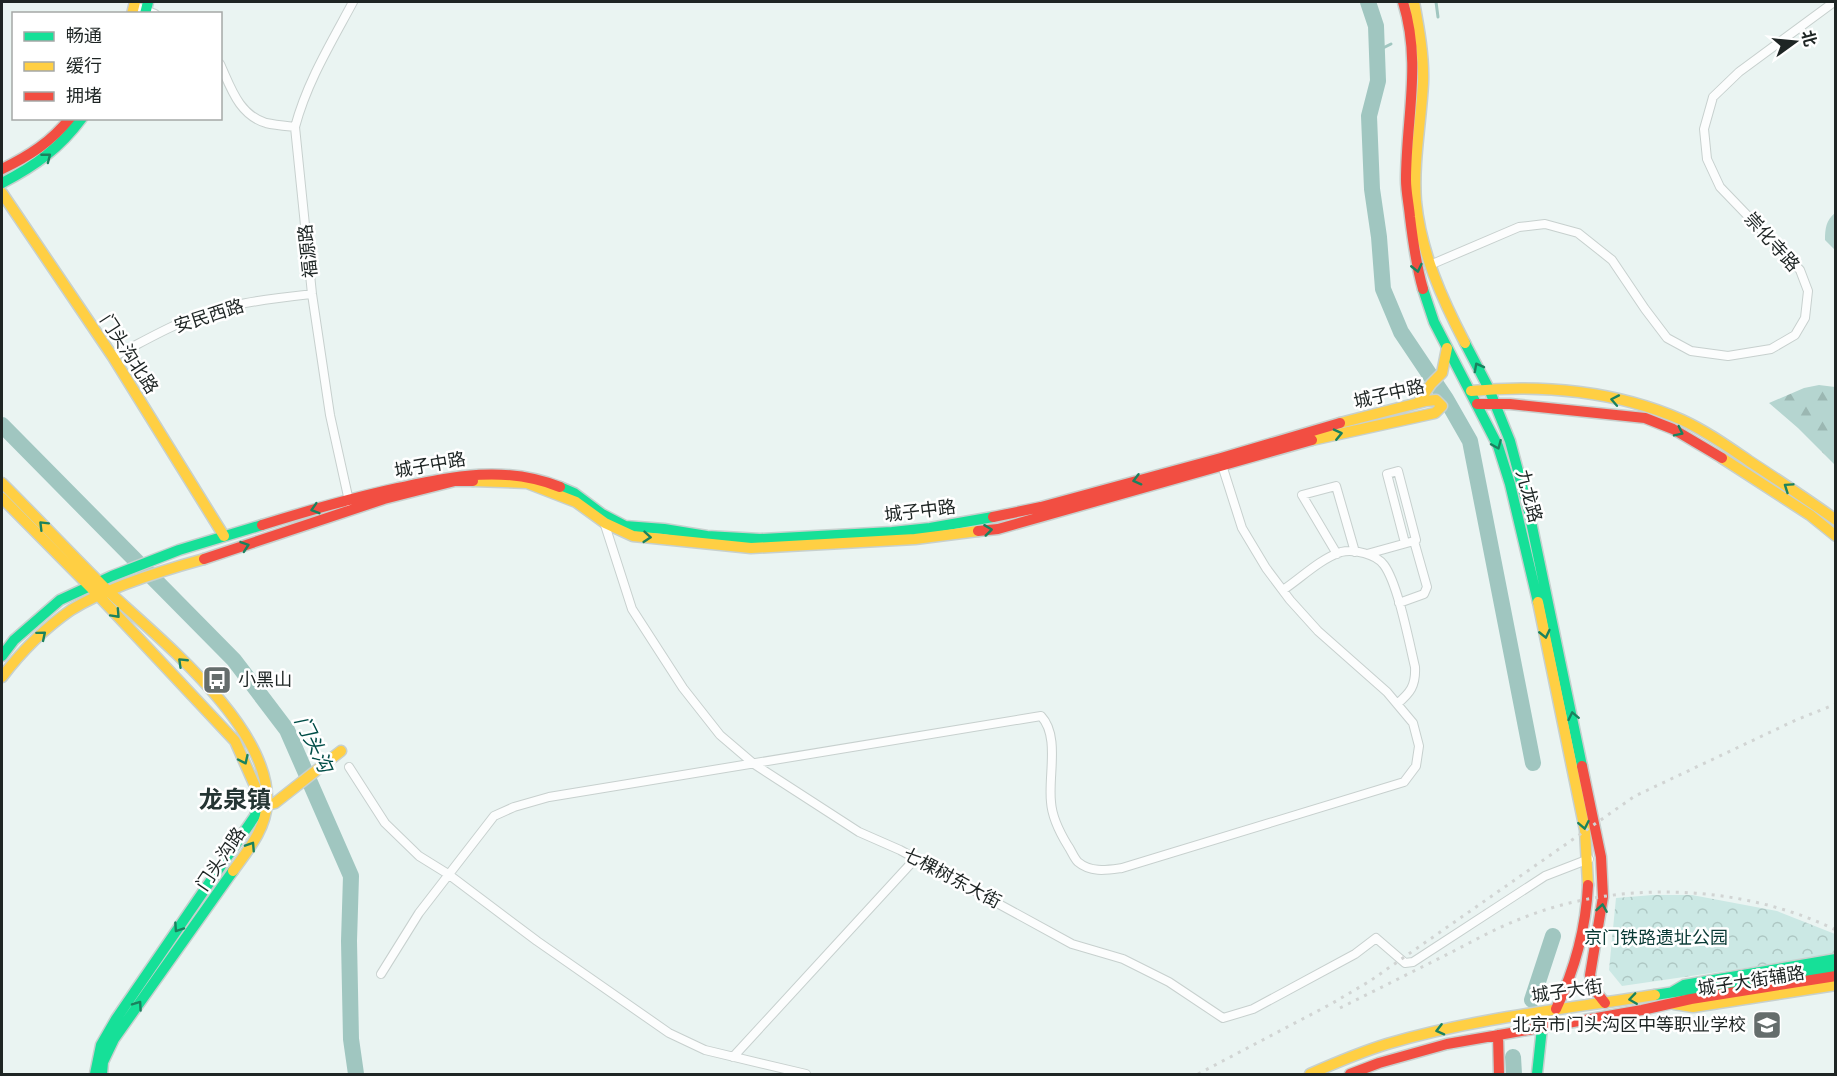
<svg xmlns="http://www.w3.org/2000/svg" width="1837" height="1076" font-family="Arial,'Noto Sans SC',sans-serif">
<defs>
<pattern id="forest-firs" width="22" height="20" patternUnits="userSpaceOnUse" patternTransform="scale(1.5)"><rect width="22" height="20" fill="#b5d5d0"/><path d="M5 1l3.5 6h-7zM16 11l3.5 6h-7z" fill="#9bb7b2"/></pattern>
<pattern id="park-crowns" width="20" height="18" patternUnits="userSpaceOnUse" patternTransform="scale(1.5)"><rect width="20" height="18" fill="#cbe8e4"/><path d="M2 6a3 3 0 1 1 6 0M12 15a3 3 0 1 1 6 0" fill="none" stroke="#aec7c3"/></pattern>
</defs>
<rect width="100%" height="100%" fill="#eaf4f2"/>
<path fill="url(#forest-firs)" d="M1835,213V250L1825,240C1825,229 1826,220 1835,213Z
M1819,385L1835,387V465L1798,428L1769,403L1804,388Z"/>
<path fill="url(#park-crowns)" d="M1653,895H1692L1777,911L1835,934V955L1622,986L1609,970L1616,898Z"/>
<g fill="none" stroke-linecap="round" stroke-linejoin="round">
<path stroke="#a0c6c0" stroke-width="3" d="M1436,2L1438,17
M1377,51L1391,44"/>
<path stroke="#a0c6c0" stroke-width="16" d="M1368,2L1376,26L1378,81L1369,116L1372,189L1379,237L1383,289L1401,332L1446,399L1470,441L1533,763
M2,425L234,660L287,730L351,876L349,941L351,1039L356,1074
M1532,1000L1553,936
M1513,1057L1514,1074"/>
<g stroke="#c7d0ce" stroke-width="10">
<path id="street" d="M135,6L155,14
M220,64C231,88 239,115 266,123C275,125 286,126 295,127
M1430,265L1519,227L1545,224L1578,233L1612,260L1645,309L1667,338L1691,351L1728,356L1771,349L1795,335L1805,318L1808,291L1800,270L1720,187L1707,159L1704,129L1713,97L1739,72L1834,2
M113,357C135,346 157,333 180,323C221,304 267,299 312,294
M351,510L330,415L312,294L295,127C307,82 331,43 353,2
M604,522L632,609L683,688L720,735L754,764L859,832L900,850L1072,944L1123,959L1169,982L1223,1018L1253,1009L1355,954L1376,938L1405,963L1413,962L1545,876L1589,859
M1337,554L1302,495L1336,486L1355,552
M1367,554L1414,541L1416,540L1398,471L1387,474L1405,543
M1283,590C1301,578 1320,559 1341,552C1354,549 1376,554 1384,565C1398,584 1409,642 1415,667C1416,686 1410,693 1397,704
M1399,603L1424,594L1427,587L1414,541
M349,767L385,823L419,856L448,874L537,941L669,1033L705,1050L806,1074
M381,974L419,913L494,816L514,807L549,797L1041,716C1060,736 1048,776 1051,802C1052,817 1060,833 1068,846C1071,850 1074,858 1078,862C1091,873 1107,870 1122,868L1404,782L1416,766L1419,746L1413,723L1387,692L1318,631L1290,600L1266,568L1242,528L1221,462
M733,1057L915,859"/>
</g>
<g stroke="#c7d0ce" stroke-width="13">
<path id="fast" d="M145,14L148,2
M2,183C35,166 60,148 82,118
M1423,289L1434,322L1498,446L1510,484L1538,602
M1465,343L1489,389L1510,441L1529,512L1582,766
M560,487L574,493L602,514L625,526L664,529L707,536L760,539L892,532L930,528L993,517
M2,656L14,640L60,600L112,576L179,550L262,525
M1672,992L1684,985L1836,959
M1655,995L1836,967
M95,1074L101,1045L116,1019L255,816L257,806
M102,1074L103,1062L114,1039L233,871
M1537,1074L1542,1028"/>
</g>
<g stroke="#c7d0ce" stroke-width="13">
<path id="slow" d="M1414,2C1419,29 1424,56 1423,83C1421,123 1413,162 1416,202C1421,252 1442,299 1465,343
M132,14L135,2
M2,193L113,357L224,536
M1471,391C1542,384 1617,391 1682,420C1706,431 1727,446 1749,461C1778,480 1807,499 1836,520
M1418,403L1431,384L1442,373L1447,348
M1312,440L1435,413L1442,406L1436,400L1426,401L1340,423
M1722,458L1810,515L1836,536
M473,481L527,483L576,502L605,523L633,536L751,548L915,539L978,531
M2,483C37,518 72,555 107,590C158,638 270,726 267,802C266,829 248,850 233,871
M2,498L98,595L235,741L255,786L257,806
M1538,602L1585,830L1588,885
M2,677C21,652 45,628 71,610C106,588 164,570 204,559
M260,807L275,803L341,751
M1674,1004L1693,1007L1836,985
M1310,1074C1335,1063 1361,1052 1387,1044C1475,1018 1565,1009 1655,995"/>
</g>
<g stroke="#c7d0ce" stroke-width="13">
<path id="jam" d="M1403,2C1422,63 1406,118 1406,180C1406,192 1409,205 1410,217C1413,242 1416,265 1423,289
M2,169C29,156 51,142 70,118
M1477,404H1510L1645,418L1673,429L1722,458
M993,517L1041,507L1221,458L1340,423
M262,525C307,511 352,498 398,488C454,476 505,465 560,487
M978,531L998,529L1312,440
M204,559L384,499L455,481H473
M1582,766L1601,857L1603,897L1590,975L1594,989L1605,1003
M1556,1009C1575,969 1586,929 1588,885
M1498,1035L1499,1074
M1350,1074L1379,1063L1447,1044L1642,1010L1691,999L1836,976"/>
</g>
<use href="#street" stroke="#fcfdfd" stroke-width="8"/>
<use href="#fast" stroke="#16e098" stroke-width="10"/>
<use href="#slow" stroke="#ffcf43" stroke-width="10"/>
<use href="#jam" stroke="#f24e42" stroke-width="10"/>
<path stroke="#d1d4d3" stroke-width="3" stroke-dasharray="3 6" stroke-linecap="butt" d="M1340,1008C1374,991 1408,974 1442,957C1468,944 1494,929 1520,919C1618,879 1741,884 1836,930
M1198,1074L1331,1004L1370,981L1635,796L1796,720L1836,704"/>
</g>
<defs><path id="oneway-chevron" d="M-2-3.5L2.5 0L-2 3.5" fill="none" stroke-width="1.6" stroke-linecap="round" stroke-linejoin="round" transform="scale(1.5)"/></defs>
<g stroke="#1a825e">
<use href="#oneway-chevron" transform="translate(47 157) rotate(-38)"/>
<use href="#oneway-chevron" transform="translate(1417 268) rotate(77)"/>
<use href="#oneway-chevron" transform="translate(1478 367) rotate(-118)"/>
<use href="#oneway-chevron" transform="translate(1615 400) rotate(-169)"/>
<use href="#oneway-chevron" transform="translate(1679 432) rotate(26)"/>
<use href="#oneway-chevron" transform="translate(1338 434) rotate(-13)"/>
<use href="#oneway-chevron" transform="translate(1497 445) rotate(67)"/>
<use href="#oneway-chevron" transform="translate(1137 480) rotate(165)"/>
<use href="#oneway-chevron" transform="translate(1788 487) rotate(-146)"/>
<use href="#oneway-chevron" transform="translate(315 509) rotate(163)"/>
<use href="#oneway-chevron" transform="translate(43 525) rotate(-135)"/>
<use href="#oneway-chevron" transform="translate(988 530) rotate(-7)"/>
<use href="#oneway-chevron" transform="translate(647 537) rotate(5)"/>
<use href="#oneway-chevron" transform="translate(245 546) rotate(-19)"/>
<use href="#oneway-chevron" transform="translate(116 614) rotate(47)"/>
<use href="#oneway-chevron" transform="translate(1545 634) rotate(77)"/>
<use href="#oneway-chevron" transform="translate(42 635) rotate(-40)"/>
<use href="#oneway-chevron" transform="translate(182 662) rotate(-136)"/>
<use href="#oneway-chevron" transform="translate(1573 716) rotate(-102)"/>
<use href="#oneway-chevron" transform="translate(244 760) rotate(65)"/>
<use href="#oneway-chevron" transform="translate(1584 825) rotate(79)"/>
<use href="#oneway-chevron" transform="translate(251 846) rotate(-57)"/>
<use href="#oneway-chevron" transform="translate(1602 908) rotate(-81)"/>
<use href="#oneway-chevron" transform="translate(178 928) rotate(124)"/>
<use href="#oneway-chevron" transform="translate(1633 999) rotate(172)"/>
<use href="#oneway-chevron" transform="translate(138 1005) rotate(-55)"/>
<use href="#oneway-chevron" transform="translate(1440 1030) rotate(166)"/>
</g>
<defs>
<g id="bus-square" transform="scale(1.5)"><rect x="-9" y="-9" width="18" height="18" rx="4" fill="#656d6c" stroke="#fff"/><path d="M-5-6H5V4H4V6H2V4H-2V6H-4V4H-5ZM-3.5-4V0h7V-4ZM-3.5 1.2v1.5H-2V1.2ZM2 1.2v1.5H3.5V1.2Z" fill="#fff"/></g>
<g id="school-square" transform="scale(1.5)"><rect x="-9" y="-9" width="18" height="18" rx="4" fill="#656d6c" stroke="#fff"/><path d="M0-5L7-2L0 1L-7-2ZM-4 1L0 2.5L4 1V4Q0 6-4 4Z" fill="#fff"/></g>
</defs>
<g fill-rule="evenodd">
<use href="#bus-square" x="217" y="680"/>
<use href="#school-square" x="1767" y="1025"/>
</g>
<g text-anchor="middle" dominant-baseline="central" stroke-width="5" stroke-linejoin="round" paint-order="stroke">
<g font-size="18" fill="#1e2524" stroke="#fff">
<text transform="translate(1772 242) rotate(48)">崇化寺路</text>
<text transform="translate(308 251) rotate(-96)">福源路</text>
<text transform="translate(209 316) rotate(-18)">安民西路</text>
<text transform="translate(129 354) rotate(57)">门头沟北路</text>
<text transform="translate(1389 394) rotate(-13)">城子中路</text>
<text transform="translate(430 465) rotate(-10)">城子中路</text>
<text transform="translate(1529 496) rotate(75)">九龙路</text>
<text transform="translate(920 511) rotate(-7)">城子中路</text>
<text transform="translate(221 859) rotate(-56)">门头沟路</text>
<text transform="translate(952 878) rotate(28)">七棵树东大街</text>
<text transform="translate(1751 981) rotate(-9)">城子大街辅路</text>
<text transform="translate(1567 991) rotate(-8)">城子大街</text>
</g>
<g font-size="18" fill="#1e2524" stroke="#fff" text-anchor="start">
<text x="238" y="680">小黑山</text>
<text x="1746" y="1025" text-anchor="end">北京市门头沟区中等职业学校</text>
</g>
<g font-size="18" fill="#093a35" stroke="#fff">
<text x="1656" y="938">京门铁路遗址公园</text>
</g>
<g font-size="20" font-style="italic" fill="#004d47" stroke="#fff">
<text transform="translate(314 744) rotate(64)">门头沟</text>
</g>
<g font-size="24" font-weight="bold" fill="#253533" stroke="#fff">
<text x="235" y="799">龙泉镇</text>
</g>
</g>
<rect width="1837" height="1076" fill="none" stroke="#1e2524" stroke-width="6"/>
<rect x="12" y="12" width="210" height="108" fill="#ffffff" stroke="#a5a8a7" stroke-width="1.5"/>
<rect x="24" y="32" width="30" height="9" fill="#16e098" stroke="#a5a8a7" stroke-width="1.5"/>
<text x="66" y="42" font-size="18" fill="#1e2524">畅通</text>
<rect x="24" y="62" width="30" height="9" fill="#ffcf43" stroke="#a5a8a7" stroke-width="1.5"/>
<text x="66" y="72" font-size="18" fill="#1e2524">缓行</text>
<rect x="24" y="92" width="30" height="9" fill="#f24e42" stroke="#a5a8a7" stroke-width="1.5"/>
<text x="66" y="102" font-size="18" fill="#1e2524">拥堵</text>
<g transform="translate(1795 42) rotate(75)" stroke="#ffffff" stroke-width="4.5" paint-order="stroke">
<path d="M0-4.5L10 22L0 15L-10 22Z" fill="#1e2524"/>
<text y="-9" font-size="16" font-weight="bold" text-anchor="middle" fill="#1e2524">北</text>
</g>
</svg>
